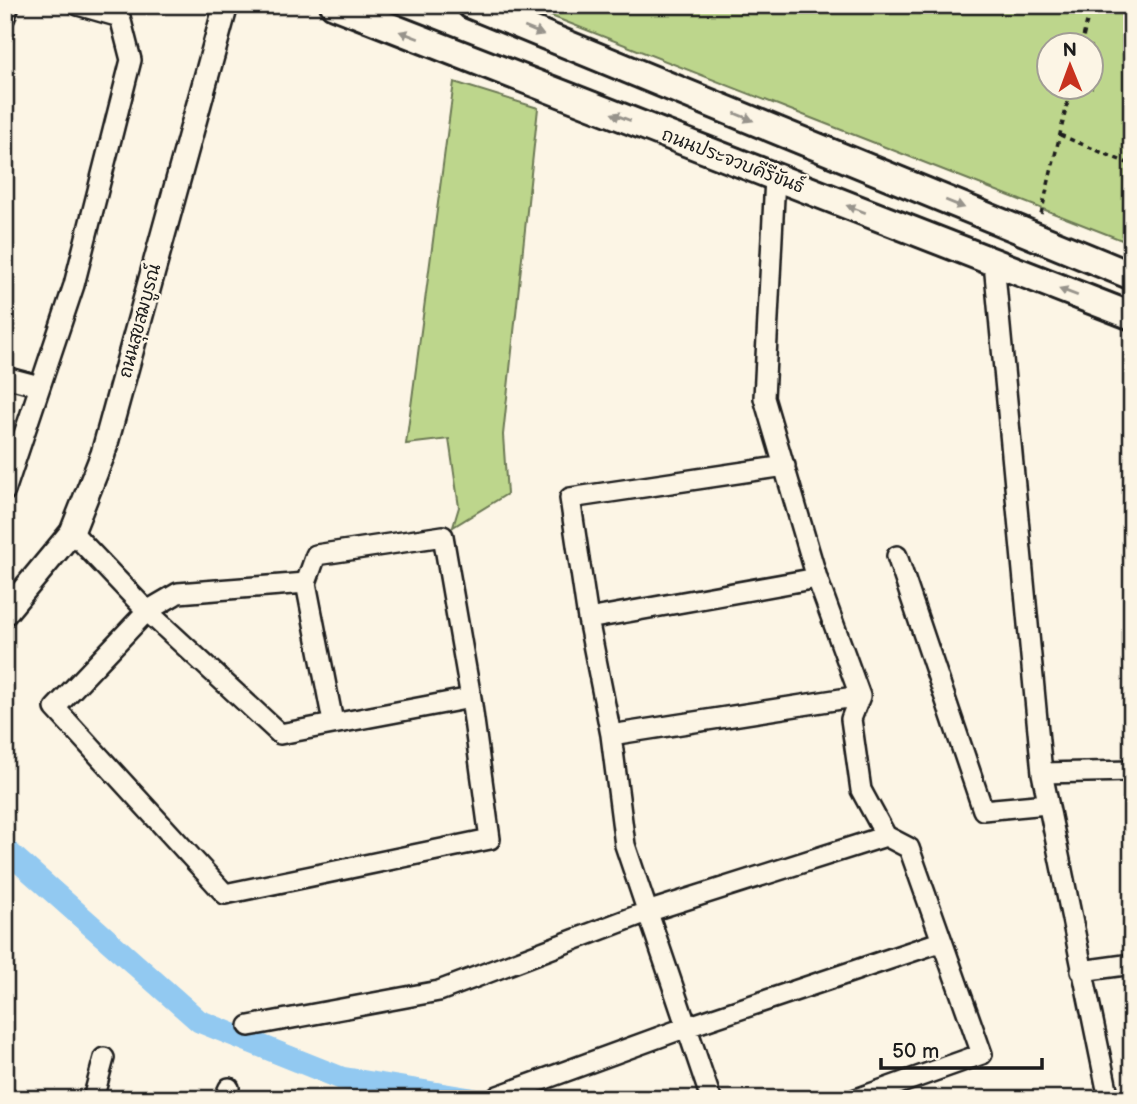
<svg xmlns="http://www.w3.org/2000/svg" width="1137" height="1104" font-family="'Balsamiq Sans','Playpen Sans Thai',sans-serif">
<rect width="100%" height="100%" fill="#fcf5e5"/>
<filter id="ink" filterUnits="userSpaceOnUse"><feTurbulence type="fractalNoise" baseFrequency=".0143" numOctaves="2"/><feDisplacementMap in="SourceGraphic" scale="14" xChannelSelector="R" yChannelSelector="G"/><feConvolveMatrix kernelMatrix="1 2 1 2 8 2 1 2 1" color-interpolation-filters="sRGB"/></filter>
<g filter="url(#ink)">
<path fill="#bdd68c" stroke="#6c7954" stroke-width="2" fill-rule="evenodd" d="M523,5H1132V244ZM1050,46H1092V88H1050Z
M454,82L538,108L503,435L507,494L453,527L459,507L449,439L406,444Z"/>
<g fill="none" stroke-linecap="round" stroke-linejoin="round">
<path stroke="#92c9f1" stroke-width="23" d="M5,849L199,1021L341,1078L471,1099"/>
<g stroke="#1c1c1c" stroke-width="24">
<path id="minor" d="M5,17L9,5
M994,263L1042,773L1109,1099
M5,377L39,386
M5,491L74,285L131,60L120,17L78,5
M72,532L147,611L280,734L471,698
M443,536L471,698L490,839L225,894L55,708L147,611L178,593L306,583L316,555Z
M897,556L983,810L1047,804
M306,583L333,722
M588,619L817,578
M611,735L860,696L817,578L764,398L775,177
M1042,773L1132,771
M1081,971L1132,964
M249,1026L439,991L647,912L886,836
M498,1096L687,1027L940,942
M93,1099L104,1058
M224,1099L229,1088
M711,1099L625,845L611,735L588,619L570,498L785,466
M856,1099L982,1054L909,848L886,836L861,790L851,719L860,696"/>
</g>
<g stroke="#1c1c1c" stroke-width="28">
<path id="tertiary" d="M5,613L72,532L103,454L226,5"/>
</g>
<g stroke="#1c1c1c" stroke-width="32">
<path id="secondary" d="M334,5L1132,316
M471,5L1132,276"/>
</g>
<path stroke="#1c1c1c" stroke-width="3.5" stroke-dasharray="5 5" stroke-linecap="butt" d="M1081,46L1091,5
M1060,135L1132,165
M1041,214L1071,88"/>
<use href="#minor" stroke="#fcf5e5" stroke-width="19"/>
<use href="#tertiary" stroke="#fcf5e5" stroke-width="23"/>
<use href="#secondary" stroke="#fcf5e5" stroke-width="26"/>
</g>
<path fill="#c19084" stroke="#1c1c1c" stroke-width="2" d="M927,5H944L933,13Z"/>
<path fill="#9d756b" stroke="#1c1c1c" stroke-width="2" d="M938,5H944L933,13Z"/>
<defs><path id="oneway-solid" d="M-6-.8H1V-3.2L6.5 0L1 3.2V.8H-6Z" transform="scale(1.75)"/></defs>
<g fill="#97938b">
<use href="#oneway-solid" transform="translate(534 31) rotate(22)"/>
<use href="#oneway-solid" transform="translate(409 35) rotate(-159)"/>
<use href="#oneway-solid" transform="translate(621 117) rotate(-159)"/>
<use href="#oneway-solid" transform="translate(744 117) rotate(22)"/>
<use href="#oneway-solid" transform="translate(955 204) rotate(22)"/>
<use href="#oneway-solid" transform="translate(856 209) rotate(-159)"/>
<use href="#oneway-solid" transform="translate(1068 292) rotate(-159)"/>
</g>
</g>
<g text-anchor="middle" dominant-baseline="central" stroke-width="5" stroke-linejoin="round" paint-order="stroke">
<g font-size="18" fill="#1c1c1c" stroke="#fcf5e5">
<text transform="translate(733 161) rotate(21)">ถนนประจวบคีรีขันธ์</text>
<text transform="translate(140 321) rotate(-75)">ถนนสุขสมบูรณ์</text>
</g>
</g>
<rect width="1137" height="1104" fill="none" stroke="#fcf5e5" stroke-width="28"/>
<rect x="14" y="14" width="1109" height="1076" fill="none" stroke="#1c1c1c" stroke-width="2.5" filter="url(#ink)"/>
<g transform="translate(1070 66) rotate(359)"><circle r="33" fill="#fcf5e5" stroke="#a29e95" stroke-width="2"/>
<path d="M0-5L12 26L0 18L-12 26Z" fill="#c8321e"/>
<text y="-10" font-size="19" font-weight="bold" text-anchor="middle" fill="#1c1c1c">N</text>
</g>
<path d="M881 1058v10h161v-10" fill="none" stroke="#1c1c1c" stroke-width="3.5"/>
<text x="892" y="1058" font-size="21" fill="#1c1c1c" stroke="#fcf5e5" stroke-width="5" paint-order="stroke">50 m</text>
</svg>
